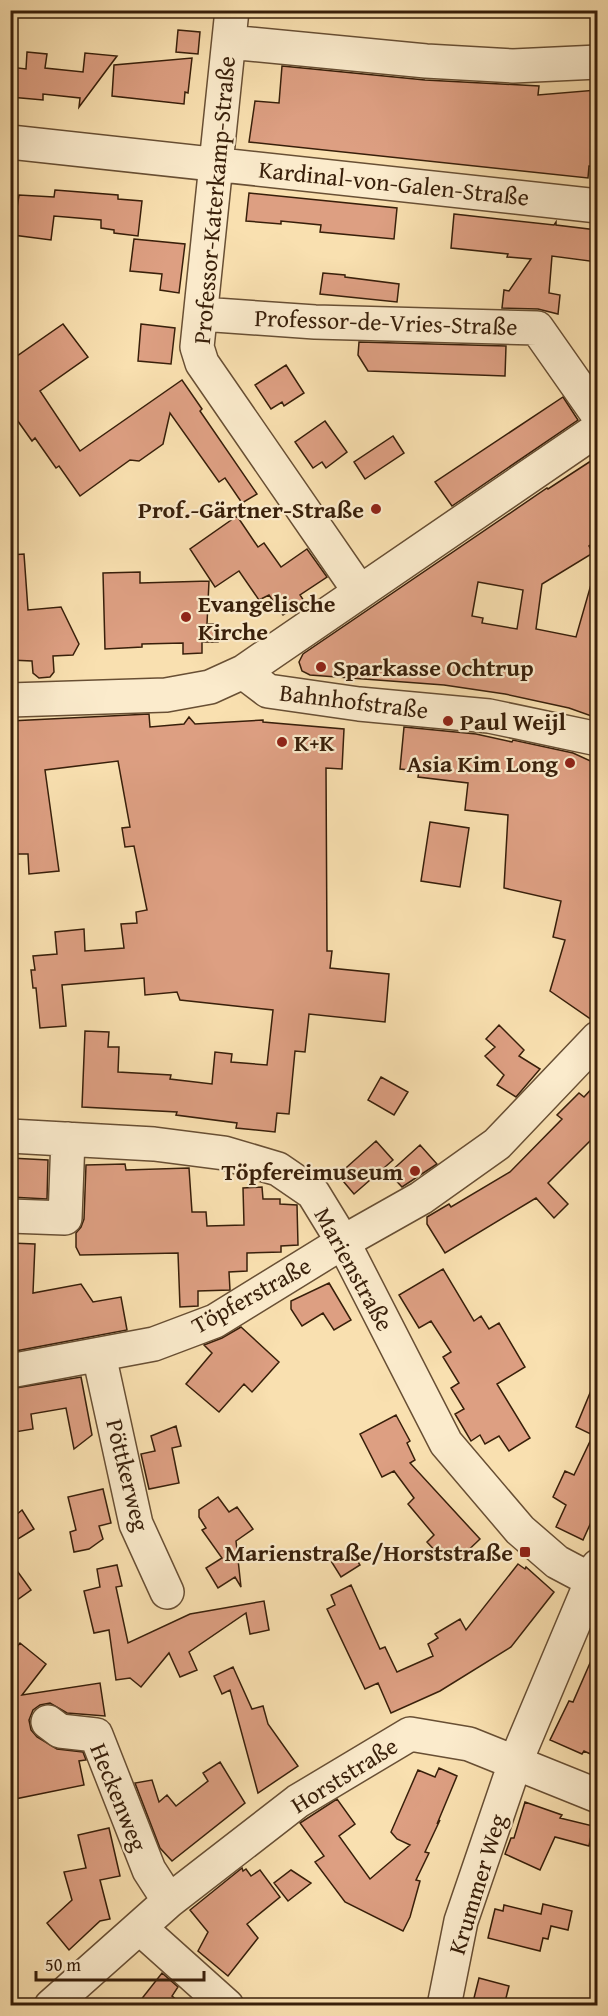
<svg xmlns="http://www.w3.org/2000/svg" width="608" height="2016" font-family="'Gentium Book Plus',serif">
<rect width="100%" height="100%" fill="#f9e0b0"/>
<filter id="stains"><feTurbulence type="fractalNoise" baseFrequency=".00333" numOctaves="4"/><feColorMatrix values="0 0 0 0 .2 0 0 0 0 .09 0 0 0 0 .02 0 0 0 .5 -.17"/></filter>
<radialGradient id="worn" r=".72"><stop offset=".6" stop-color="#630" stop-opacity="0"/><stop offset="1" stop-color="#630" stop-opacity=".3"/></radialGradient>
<path fill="#dd9f82" stroke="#381f0a" stroke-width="1.5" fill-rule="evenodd" d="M178,30L200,32L198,54L176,52Z
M27,52L47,54L45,68L83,72L85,53L117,56L79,107L80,98L43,94V100L10,97V67L26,69Z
M192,58L188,93L185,92L184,104L112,96L114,65Z
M282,66L425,80L539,86L538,95L597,90V167L589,166L588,178L249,142L255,101L279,103Z
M55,190L118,195V199L142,201L138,236L114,233V230L101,228V220L54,216L51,240L13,235L19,195L54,197Z
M249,193L397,208L394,239L320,232L321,225L281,221V224L246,221Z
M454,214L554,225L556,222V225L597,230V262L552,256L549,293L560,295L558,314L538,309L502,308L504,290L509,291L531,259L507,257L508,254L451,248Z
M134,239L185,244L179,293L160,290L162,274L130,271Z
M323,273L345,275V277L399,284L397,302L320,294Z
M63,324L88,357L40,391L80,451L182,380L202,409L200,411L257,494L242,503L225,478L219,482L170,413L163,444L139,461L130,460L80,496L59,466L56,468L35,438L32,441L10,410V361Z
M141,324L175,328L171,364L138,361Z
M359,342L506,346L505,376L368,371L358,355Z
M286,365L304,393L284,406L282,402L271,409L255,385Z
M563,397L578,420L452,506L435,482Z
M325,421L347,452L326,468L322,462L313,468L295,442Z
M393,436L404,453L365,479L354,462Z
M597,457V540L589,546L593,553L542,584L536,629L576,637L592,581H597V718L569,708L505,694L444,685L310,675L302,671L299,662L303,654L547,488L548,489ZM478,582L523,590L517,629L482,623L483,618L472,616Z
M237,516L258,547L264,543L281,567L307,549L327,577L300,595L304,601L283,615L269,595L259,600L239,571L215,587L190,549Z
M24,554L28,610L61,607L79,644L73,655L53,656L54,672L50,677L39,678L33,673L32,661L10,660V555Z
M140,572V583L209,581L207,624H218V642H202V653L183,654V643L142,644V647L105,649L103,573Z
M149,714L150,727L184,724L189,717L195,724L263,720V722L344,729L342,769L326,768L327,951H332L330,968L389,974L385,1022L309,1014L305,1052L295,1051L289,1114L277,1113L275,1132L236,1128L237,1123L176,1115L177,1112L82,1107L85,1031L109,1032L108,1047H119L118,1072L171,1075L170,1079L212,1084L215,1052L232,1054L231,1062L267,1065L273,1010L180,1000L177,992L145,995L144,978L62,985L66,1026L40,1028L36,988H33L31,970H35L33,956L57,954L55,932L84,929L85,951L124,948L121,924L137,923L136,912L147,910L134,846L125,847L122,828L130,827L118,761L45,770L59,871L29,874L28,854H10V721Z
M404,727L476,734L512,742L513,740L573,753L597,764V1020H592L550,991L565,940L553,937L561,901L504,888L508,815L465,810L468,783L418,777L419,771L400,769Z
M430,822L469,828L460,887L421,881Z
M499,1025L524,1050L519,1056L540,1069L516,1097L497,1085L504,1075L485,1056L495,1047L486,1039Z
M381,1077L408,1092L394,1115L368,1100Z
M597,1083V1134L548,1183L568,1204L554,1218L536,1198L445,1253L427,1224V1217L449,1204L451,1207L510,1172L562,1119L557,1115L579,1093L584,1097Z
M376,1141L393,1160L354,1194L338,1175Z
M420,1145L437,1164L402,1187L389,1173Z
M10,1158L48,1160L47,1199L10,1197Z
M125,1164L126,1170L189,1168L192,1212H206L207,1226L244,1225L243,1188L262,1187L263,1199H280V1204L297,1205L298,1245L281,1246V1252L247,1253V1271L229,1272L230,1290L198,1291V1306L180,1307L178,1253L80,1255L76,1247V1233L81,1227L84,1219L86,1165Z
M10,1243L35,1244L33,1293L81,1284L93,1302L121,1297L127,1330L10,1352Z
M443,1269L474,1321L481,1316L489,1329L499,1323L525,1367L497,1384L530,1438L509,1451L499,1436L485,1444L480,1435L471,1441L455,1414L464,1409L451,1388L459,1383L443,1357L451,1352L431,1321L419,1328L399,1295Z
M329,1283L351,1320L334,1330L323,1313L302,1326L291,1309V1301Z
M241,1327L279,1362L252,1392L244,1384L219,1412L186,1384L212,1353L204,1345L222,1338Z
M597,1376V1509L583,1540L556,1527L566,1505L553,1497L565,1471L574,1475L593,1435L576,1427Z
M81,1377L92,1435L74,1449L66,1408L31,1414L33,1429L15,1432L10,1408V1389Z
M396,1415L410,1441L407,1443L415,1460L410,1463L480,1539L458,1560L447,1549L439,1555L427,1542L434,1535L408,1504L414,1498L394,1471L382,1477L360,1434Z
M176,1426L181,1446L172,1448L179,1483L149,1489L141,1454L155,1451L151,1436Z
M103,1489L111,1523L99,1526L103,1539L89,1549L74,1552L70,1532L76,1530L68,1497Z
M218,1497L229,1512L237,1507L253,1529L236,1541L241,1587L235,1577L218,1588L206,1568L222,1558L202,1530L206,1528L199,1517V1510Z
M22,1510L34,1529L10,1544V1520Z
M350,1549L360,1565L341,1577L331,1561Z
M10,1561L31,1590L10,1605Z
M518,1564L525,1569L526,1567L554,1592L511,1647L440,1691L391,1713L378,1683L365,1689L327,1609L335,1605L331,1595L351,1585L380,1649L385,1647L397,1672L433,1656L428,1644L438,1638L435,1634L460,1619L466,1630Z
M117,1565L122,1586L116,1587L128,1643L190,1614L264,1601L269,1630L250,1634L246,1613L189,1652L197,1670L180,1677L169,1653L141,1687L130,1678L116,1680L109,1630L94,1633L84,1591L100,1587L97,1569Z
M20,1643L46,1664L22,1695L100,1683L105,1716L67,1713L50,1703L40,1705L33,1710L29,1720L31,1730L37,1737L57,1749L83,1752L86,1760L79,1761L84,1785L10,1800V1655Z
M597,1647V1757L584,1751L582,1754L550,1740L569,1701L573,1702Z
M233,1667L252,1709L263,1706L268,1724L298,1766L258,1793L230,1690L222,1694L214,1676Z
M220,1762L245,1803L172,1861L160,1848L135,1783L152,1780L159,1802L167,1795L176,1806L208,1781L203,1773Z
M439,1768L457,1776L437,1824L440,1820L425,1852L429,1853L416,1880L420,1881L410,1917L403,1931L345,1902L315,1862L324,1856L300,1823L337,1799L355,1824L339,1836L370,1879L410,1845L397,1839L391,1832L418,1770L435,1777Z
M525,1802L562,1815L560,1818L593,1826L589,1846L555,1837L540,1870L505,1854L511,1838H514Z
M109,1828L120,1876L100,1880L110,1919L100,1921L69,1950L47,1923L72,1900L64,1872L86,1868L78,1835Z
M242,1868L243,1871L246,1869L251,1876L260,1870L280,1897L247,1924L258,1938L228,1976L198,1951L208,1932L190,1910Z
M291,1870L311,1883L288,1901L274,1883Z
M543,1904L572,1911L568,1930L551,1926L548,1939L543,1938L540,1951L488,1938L495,1909L503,1911L504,1905L541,1914Z
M162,1973L178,1987L172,1996L184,2006H136Z
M479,1978L509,1986L504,2006H472Z"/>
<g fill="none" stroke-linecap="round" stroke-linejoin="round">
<g stroke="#684f34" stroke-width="36">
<path id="minor" d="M232,10L197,347L202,363L360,592
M229,42L426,61L513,66L598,62
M10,142L598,206
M201,314L315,322L537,328L598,415
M243,672L268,691L359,704L489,716L598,739
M10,700L166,695L210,687L243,672L598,429
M10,1136L154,1144L224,1153L278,1169L313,1193L343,1242L446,1443L520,1530L557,1562L591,1580
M10,1216L65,1218L68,1139
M99,1355L136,1524L167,1592
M10,1371L154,1344L215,1321L343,1242L421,1198L497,1144L598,1038
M48,1722L60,1731L96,1735L149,1870L169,1901
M140,1928L227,2006
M51,2006L169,1901L298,1801L410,1734L469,1744L598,1796
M444,2006L461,1921L515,1763L598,1566"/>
</g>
<use href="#minor" stroke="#fbebcc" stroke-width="33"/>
</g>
<g fill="#8f2418" stroke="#fbebcc" stroke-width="2">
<circle cx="376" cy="509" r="6"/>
<circle cx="186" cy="617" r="6"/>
<circle cx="321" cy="667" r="6"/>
<circle cx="448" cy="721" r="6"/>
<circle cx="282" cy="742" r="6"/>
<circle cx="570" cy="763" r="6"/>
<circle cx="415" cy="1171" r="6"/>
<rect x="519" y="1546" width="12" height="12" rx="3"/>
</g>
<g text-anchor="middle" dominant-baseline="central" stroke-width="4.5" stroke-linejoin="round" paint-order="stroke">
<g font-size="24" fill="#381f0a" stroke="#fbebcc">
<text transform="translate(394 183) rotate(6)">Kardinal-von-Galen-Straße</text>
<text transform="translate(214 200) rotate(-85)">Professor-Katerkamp-Straße</text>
<text transform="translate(386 322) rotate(2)">Professor-de-Vries-Straße</text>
<text transform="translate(354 701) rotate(7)">Bahnhofstraße</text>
<text transform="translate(354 1269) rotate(61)">Marienstraße</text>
<text transform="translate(251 1295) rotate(-29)">Töpferstraße</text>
<text transform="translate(128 1475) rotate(76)">Pöttkerweg</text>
<text transform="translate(344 1775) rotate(-32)">Horststraße</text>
<text transform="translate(119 1797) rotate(68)">Heckenweg</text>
<text transform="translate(477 1884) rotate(-73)">Krummer Weg</text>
</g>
<g font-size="24" font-weight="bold" fill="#381f0a" stroke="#fbebcc" text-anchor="end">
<text x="364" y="509">Prof.-Gärtner-Straße</text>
<text x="198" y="603" text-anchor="start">Evangelische<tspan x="198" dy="28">Kirche</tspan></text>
<text x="333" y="667" text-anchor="start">Sparkasse Ochtrup</text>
<text x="460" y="721" text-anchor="start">Paul Weijl</text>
<text x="294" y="742" text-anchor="start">K+K</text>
<text x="558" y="763">Asia Kim Long</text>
<text x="403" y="1171">Töpfereimuseum</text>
<text x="513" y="1552">Marienstraße/Horststraße</text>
</g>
</g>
<rect width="608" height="2016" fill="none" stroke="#f9e0b0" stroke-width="36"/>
<rect x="12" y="12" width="584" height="1992" fill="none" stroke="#381f0a" stroke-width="3"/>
<rect x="18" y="18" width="572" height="1980" fill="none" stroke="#381f0a" stroke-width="1.5"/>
<path d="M36 1971v9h168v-9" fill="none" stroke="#381f0a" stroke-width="3"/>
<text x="45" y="1971" font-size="18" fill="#381f0a" stroke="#fbebcc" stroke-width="4.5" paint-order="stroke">50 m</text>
<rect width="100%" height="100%" filter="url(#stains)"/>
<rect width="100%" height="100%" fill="url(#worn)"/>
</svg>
